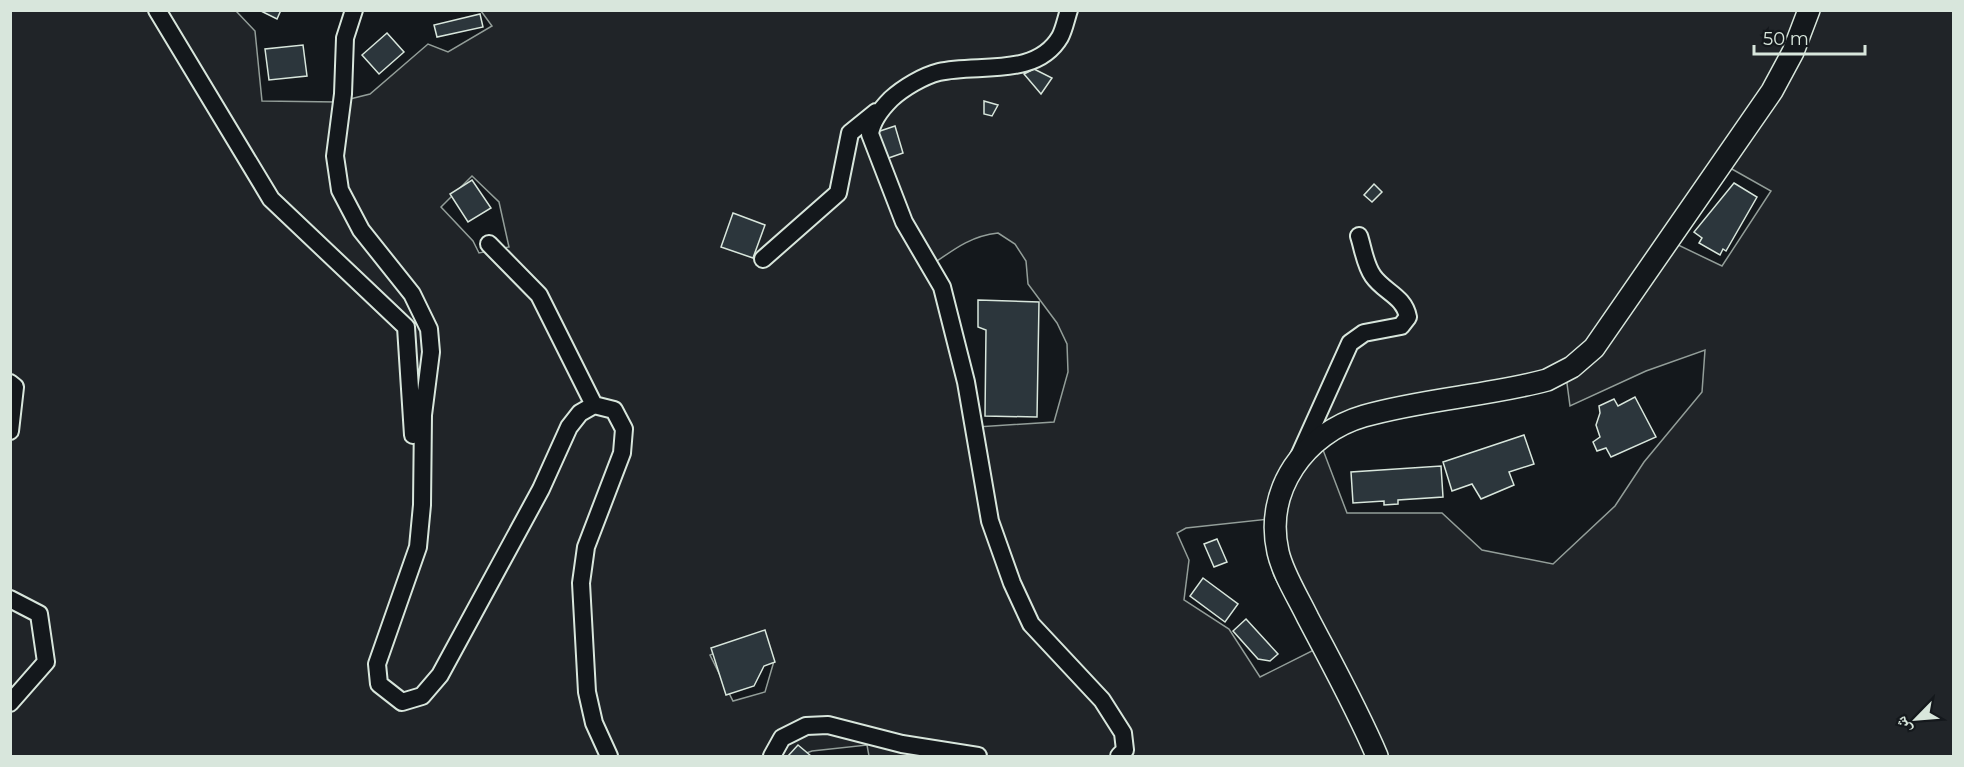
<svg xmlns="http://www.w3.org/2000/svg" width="1964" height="767" font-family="Montserrat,'Noto Naskh Arabic',sans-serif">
<rect width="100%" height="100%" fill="#14181c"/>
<path fill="#202428" stroke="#939e99" stroke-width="1.5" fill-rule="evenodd" d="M10,11H236L255,31L262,101L338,102L370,94L428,44L448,52L492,26L481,11H1953V756H869L867,745L812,751L798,756H11ZM1723,164L1771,191L1722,266L1676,244ZM472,176L499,202L509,247L479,253L473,241L441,207ZM998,233L1015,244L1026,261L1028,284L1057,323L1067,344L1068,372L1054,422L977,427L930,266C953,250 970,236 998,233ZM1705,350L1702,392L1644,462L1615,506L1553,564L1482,550L1442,513H1347L1320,442C1349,428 1386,418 1419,415L1566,376L1570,406L1646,371ZM1269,519L1270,562L1274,576L1314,650L1260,677L1229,629L1184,600L1189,560L1177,533L1186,528ZM761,632L774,661L765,692L733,701L710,655Z"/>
<path fill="#2c363c" stroke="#d8e6dc" stroke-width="1.5" d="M259,10H281L277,19Z
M480,14L483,27L437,37L434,25Z
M387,33L404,52L379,74L362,55Z
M303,45L307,76L269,80L265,49Z
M1034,69L1052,78L1041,94L1024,74Z
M984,101L998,105L992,116L984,114Z
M895,126L903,153L880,161L871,134Z
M472,180L491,208L468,222L450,194Z
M1734,183L1757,197L1726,251L1723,249L1720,255L1699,243L1702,238L1694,232Z
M1374,184L1382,192L1372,202L1364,195Z
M733,213L765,225L753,258L721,247Z
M978,300L1039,302L1037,417L985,416L986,330L978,327Z
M1635,397L1656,437L1611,457L1606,448L1597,451L1593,442L1600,437L1596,425L1600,413L1599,406L1614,399L1618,406Z
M1524,435L1534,464L1509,472L1514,485L1481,499L1472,484L1452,491L1443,462Z
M1441,466L1443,497L1398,500V504L1384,505V501L1353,503L1351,472Z
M1217,539L1227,562L1214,567L1204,544Z
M1203,578L1238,604L1225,622L1190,596Z
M1246,619L1278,654L1270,661L1258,659L1233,631Z
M765,630L775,662L764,666L754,686L726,695L711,648Z
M798,745L811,756H788Z"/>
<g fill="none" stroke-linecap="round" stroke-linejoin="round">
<g stroke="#d8e6dc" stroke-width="20">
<path id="minor" d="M157,10L271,199L406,327L413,435
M354,10L345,38L343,94L335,156L340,190L361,230L412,294L429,329L431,352L423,415L422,505L418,547L377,664L379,684L402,702L422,696L440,675L541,489L569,427L580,413L594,405L614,410L624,429L622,453L586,547L581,583L587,692L594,723L609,756
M1069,10C1066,19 1064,30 1060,37C1036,78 978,63 939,72C923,76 903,88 891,99C881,109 872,120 870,134L904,222L942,287L966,382L990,521L1012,583L1031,624L1102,700L1123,733L1125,750L1119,756
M489,244L539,295L594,405
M763,259L838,193L850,133L876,112
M10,383L15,387L10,431
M1299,456L1350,343L1364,333L1401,326L1408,317C1404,296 1384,292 1373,276C1365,265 1363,248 1359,236
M10,599L39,614L46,662L10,703
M772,756L782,738L806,726L828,725L902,744L978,756"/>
</g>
<g stroke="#d8e6dc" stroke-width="24">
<path id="major" d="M1377,756C1357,709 1332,664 1308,618C1298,597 1283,574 1278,552C1264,490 1305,433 1364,416C1423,399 1487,396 1547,380L1572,367L1594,348L1772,91L1793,52L1809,10"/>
</g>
<use href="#minor" stroke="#14181c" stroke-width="16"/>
<use href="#major" stroke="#14181c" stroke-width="21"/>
</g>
<rect width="1964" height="767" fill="none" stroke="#d8e6dc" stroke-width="24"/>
<g transform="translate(1916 719) rotate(245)" stroke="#14181c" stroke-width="4.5" paint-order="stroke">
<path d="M0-4.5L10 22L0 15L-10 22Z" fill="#d8e6dc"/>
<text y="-9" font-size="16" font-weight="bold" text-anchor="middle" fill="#d8e6dc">ش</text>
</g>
<path d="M1754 45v9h111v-9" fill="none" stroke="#d8e6dc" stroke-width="3"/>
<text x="1763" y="45" font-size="18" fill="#d8e6dc" stroke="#14181c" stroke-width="4.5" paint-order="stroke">50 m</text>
</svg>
